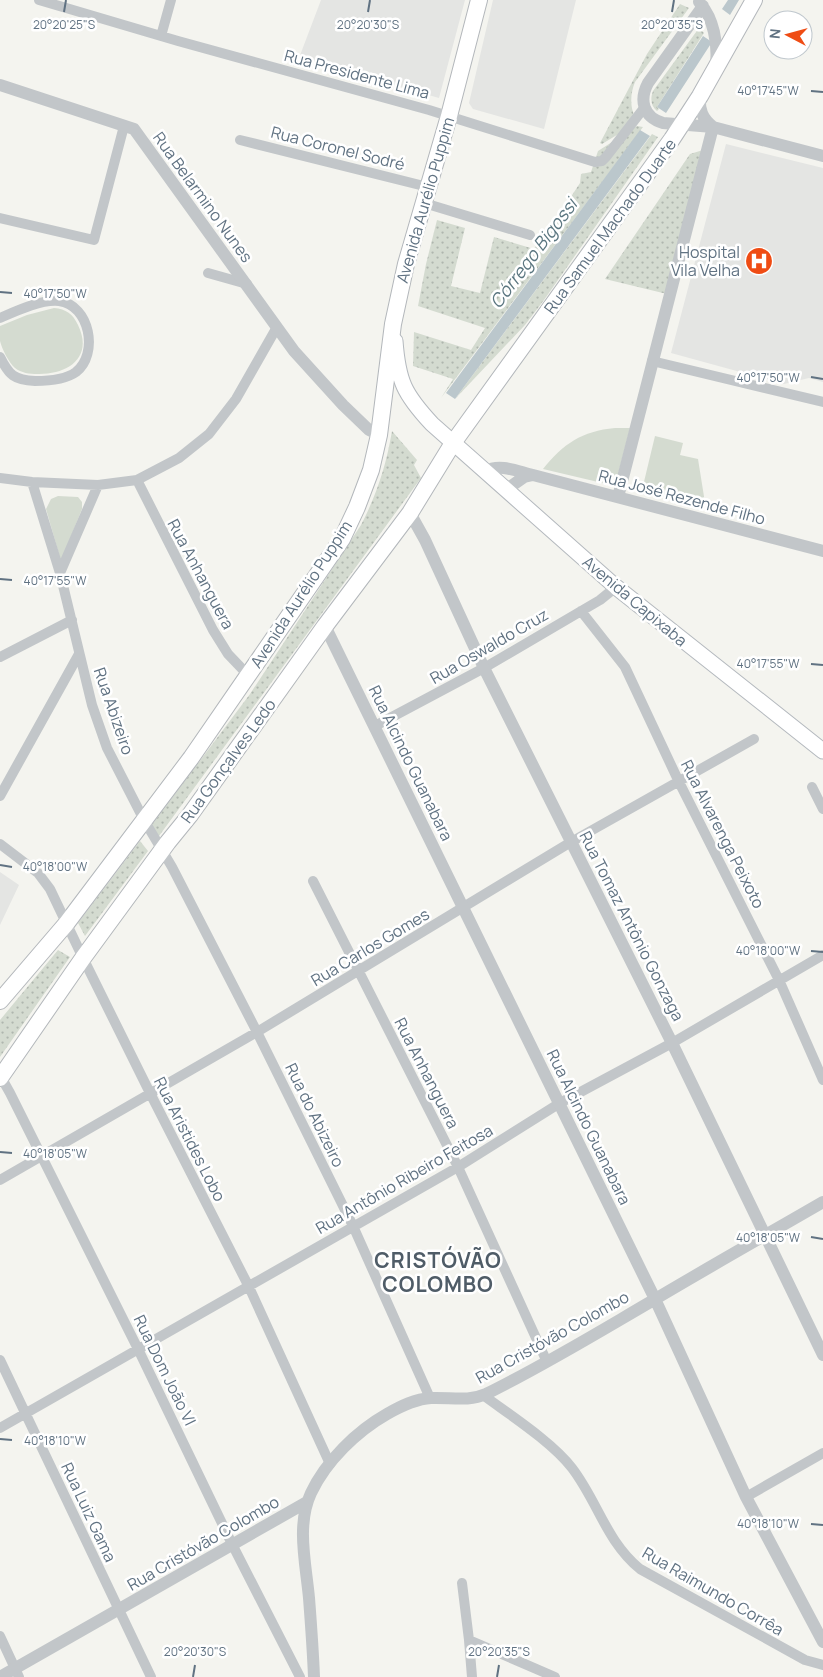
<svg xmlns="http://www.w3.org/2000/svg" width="823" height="1677" font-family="Manrope,sans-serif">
<defs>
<pattern id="grass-dots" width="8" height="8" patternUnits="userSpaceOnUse" patternTransform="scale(1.25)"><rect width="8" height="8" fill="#d4dbd0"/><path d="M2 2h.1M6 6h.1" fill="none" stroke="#afb6ae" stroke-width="1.8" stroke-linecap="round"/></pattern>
</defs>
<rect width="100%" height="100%" fill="#f4f4ef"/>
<path fill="#e4e5e3" d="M321,0H465L439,98L299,58Z
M493,0H576L544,129L473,109L469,103Z
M726,144L823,168V382L809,378L784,384L671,353Z
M0,872L19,885L0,925Z"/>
<path fill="url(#grass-dots)" d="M680,4L689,8L635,82C631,92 630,102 633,112C634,117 636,119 635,124L602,144L600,143L647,54Z
M699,28L704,33L657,107L659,109L657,111C651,106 650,99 653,91Z
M637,126L643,127L441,398L453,379L413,366L414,332L471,350L485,328L418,306L426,264L437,220L465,228L451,286L480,293L494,237L534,249L546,228L551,227L580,183L581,174L591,172L598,151Z
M652,134L658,137L544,300L525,325L455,399Z
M703,150L667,294L605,279L690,154Z
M392,431L417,460L414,465L421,478L159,836L151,826L250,694L361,525C377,494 386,466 392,431Z
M140,841L148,851L85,936L78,923Z
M58,950L70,957L0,1057V1020Z"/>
<path fill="#d4dbd0" d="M54,308C66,309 73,314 78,325C94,358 67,375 37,374C30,374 21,373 15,368C9,363 2,349 0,341C0,337 0,331 0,326L27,315Z
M615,428H630L615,486L543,469C563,444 582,431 615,428Z
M655,436L683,443L680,455L698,459L706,509L642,490Z
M58,496L78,497L82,502V509L61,561L46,509L51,499Z"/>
<path fill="#bbc7cc" d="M728,0H739L730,15L722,9Z
M703,36L712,42L666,113L657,107Z
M640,130L650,136L455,399L446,393Z"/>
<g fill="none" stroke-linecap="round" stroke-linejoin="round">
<g stroke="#b4b9be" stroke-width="17">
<path id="secondary" d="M395,341C398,381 404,394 432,424L616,587L823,751"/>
</g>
<g stroke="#b3b7bb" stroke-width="18">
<path id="primary" d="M0,1001L66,924L191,758L342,539L357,507L371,470L379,435L393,324L406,264L449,116L479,0
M0,1078L83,958L168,842L190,815L325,626L410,513L453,443L672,139L700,96L754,0"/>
</g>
<path stroke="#c2c6c9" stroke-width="10" d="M39,0L178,41L429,110L595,162L602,161L606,157L644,108
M161,36L171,0
M240,140L428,187
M424,203L530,235
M0,218L94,240L124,126
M208,273L247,284
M0,318C16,311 42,299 59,301C90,305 99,354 76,372C65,380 48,381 35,381C14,380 9,375 0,357
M652,361L823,402
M0,478L32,482L98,485L137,480L179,458L209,434L236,399L277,327
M137,480L213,630L228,654L248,675
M32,482L60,573L92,705L107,748L144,820L172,867L257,1032L353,1226L430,1398
M60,573L98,485
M581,611L625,667L679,782L779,980L823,1080
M0,657L72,620
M375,726L484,668L600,600L616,587
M812,787L823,809
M0,796L79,654
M0,844L38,873L50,889L83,958L150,1093L249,1287L330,1464
M313,881L458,1167L547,1362
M1,1077L10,1093L138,1349L232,1544L300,1677
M0,1180L257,1032L571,842L754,739
M0,1360L151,1677
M483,1395C510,1415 552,1442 572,1468C598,1502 606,1541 640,1569L805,1660L823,1665
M0,1428L458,1167L560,1103L672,1043L823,955
M746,1497L823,1453
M462,1583L469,1640L472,1677
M0,1636L19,1677
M469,1640L555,1677"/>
<path stroke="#c2c6c9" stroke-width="12" d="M699,2C714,18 718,44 716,65
M703,6L648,83C639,100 643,117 663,123L713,127L823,156
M0,85L134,129L294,351L343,405L369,430L379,435
M700,96C699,110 702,118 713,127
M486,471C500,463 519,472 533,475L823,551
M507,489L524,477L533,475
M618,497L713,127
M410,513L425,540L484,668L672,1043L823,1355
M325,626L655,1299L746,1497L823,1642
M0,1677L307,1502
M314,1677C313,1651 311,1624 309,1598C306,1564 296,1525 311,1493C326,1461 357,1431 387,1414C401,1406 415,1399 431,1398C450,1397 468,1402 486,1394C543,1366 597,1333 652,1301C709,1267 766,1235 823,1202"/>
<use href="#secondary" stroke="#fff" stroke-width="15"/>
<use href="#primary" stroke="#fff" stroke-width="16"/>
</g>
<path fill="none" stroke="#607282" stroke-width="2" d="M64,12L66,0M368,12L370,0M672,12L674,0M811,91L823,92M0,292L12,293M811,377L823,379M0,579L12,580M811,664L823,665M0,865L12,867M811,951L823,952M0,1152L12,1153M811,1237L823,1239M0,1439L12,1440M811,1524L823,1525M193,1677L195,1665M497,1677L499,1665"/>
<defs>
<g id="hospital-disc" transform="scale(1.4375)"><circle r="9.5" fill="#ef4c14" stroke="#fff"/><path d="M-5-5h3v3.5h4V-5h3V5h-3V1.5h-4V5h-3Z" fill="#fff"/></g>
</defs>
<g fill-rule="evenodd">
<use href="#hospital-disc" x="759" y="261"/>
</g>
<g text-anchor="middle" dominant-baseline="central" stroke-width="5" stroke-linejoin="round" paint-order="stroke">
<g font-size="16" fill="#607282" stroke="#fff">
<text transform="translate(357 74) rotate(15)">Rua Presidente Lima</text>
<text transform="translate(338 148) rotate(14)">Rua Coronel Sodré</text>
<text transform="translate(203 197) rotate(54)">Rua Belarmino Nunes</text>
<text transform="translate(425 200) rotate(-74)">Avenida Aurélio Puppim</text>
<text transform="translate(610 226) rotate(-54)">Rua Samuel Machado Duarte</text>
<text transform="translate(682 497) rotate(15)">Rua José Rezende Filho</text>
<text transform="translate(201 574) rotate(62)">Rua Anhanguera</text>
<text transform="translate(301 594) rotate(-57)">Avenida Aurélio Puppim</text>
<text transform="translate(635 601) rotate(40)">Avenida Capixaba</text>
<text transform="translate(489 646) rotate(-30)">Rua Oswaldo Cruz</text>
<text transform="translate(114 711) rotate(71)">Rua Abizeiro</text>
<text transform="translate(228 761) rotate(-54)">Rua Gonçalves Ledo</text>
<text transform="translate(411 763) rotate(64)">Rua Alcindo Guanabara</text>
<text transform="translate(723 834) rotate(63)">Rua Alvarenga Peixoto</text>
<text transform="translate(632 926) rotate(63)">Rua Tomaz Antônio Gonzaga</text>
<text transform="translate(370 947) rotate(-31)">Rua Carlos Gomes</text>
<text transform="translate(427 1073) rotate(63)">Rua Anhanguera</text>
<text transform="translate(315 1115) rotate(64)">Rua do Abizeiro</text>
<text transform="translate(589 1127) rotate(64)">Rua Alcindo Guanabara</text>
<text transform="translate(190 1139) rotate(63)">Rua Aristides Lobo</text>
<text transform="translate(404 1179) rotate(-30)">Rua Antônio Ribeiro Feitosa</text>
<text transform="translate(552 1337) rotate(-29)">Rua Cristóvão Colombo</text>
<text transform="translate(165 1370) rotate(64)">Rua Dom João VI</text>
<text transform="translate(89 1512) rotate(65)">Rua Luiz Gama</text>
<text transform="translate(203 1543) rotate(-30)">Rua Cristóvão Colombo</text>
<text transform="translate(713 1591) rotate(30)">Rua Raimundo Corrêa</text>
</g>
<g font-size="16" fill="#607282" stroke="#fff" text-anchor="end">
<text x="740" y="252">Hospital<tspan x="740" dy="18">Vila Velha</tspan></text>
</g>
<g font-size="18" font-style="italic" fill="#5b7680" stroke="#fff">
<text transform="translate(533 253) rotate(-53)">Córrego Bigossi</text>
</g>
<g font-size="21" font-weight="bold" letter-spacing="1" fill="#4f5c67" stroke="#fff">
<text x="438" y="1260">CRISTÓVÃO<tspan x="438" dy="24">COLOMBO</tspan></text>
</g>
</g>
<g font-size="12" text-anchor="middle" fill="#607282" stroke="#fff" stroke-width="5" stroke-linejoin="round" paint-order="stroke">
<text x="64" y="29">20°20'25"S</text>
<text x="368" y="29">20°20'30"S</text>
<text x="672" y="29">20°20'35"S</text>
<text x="768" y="95">40°17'45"W</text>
<text x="55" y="298">40°17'50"W</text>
<text x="768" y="382">40°17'50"W</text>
<text x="55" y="585">40°17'55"W</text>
<text x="768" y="668">40°17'55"W</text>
<text x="55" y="871">40°18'00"W</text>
<text x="768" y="955">40°18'00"W</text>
<text x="55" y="1158">40°18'05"W</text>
<text x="768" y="1242">40°18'05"W</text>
<text x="55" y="1445">40°18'10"W</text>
<text x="768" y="1528">40°18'10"W</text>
<text x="195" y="1656">20°20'30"S</text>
<text x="499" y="1656">20°20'35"S</text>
</g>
<g transform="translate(788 35) rotate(276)"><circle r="24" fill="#ffffff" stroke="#bfc7cd"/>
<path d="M0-4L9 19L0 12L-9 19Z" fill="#ef4c14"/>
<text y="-8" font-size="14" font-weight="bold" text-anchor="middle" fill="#607282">N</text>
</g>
</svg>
